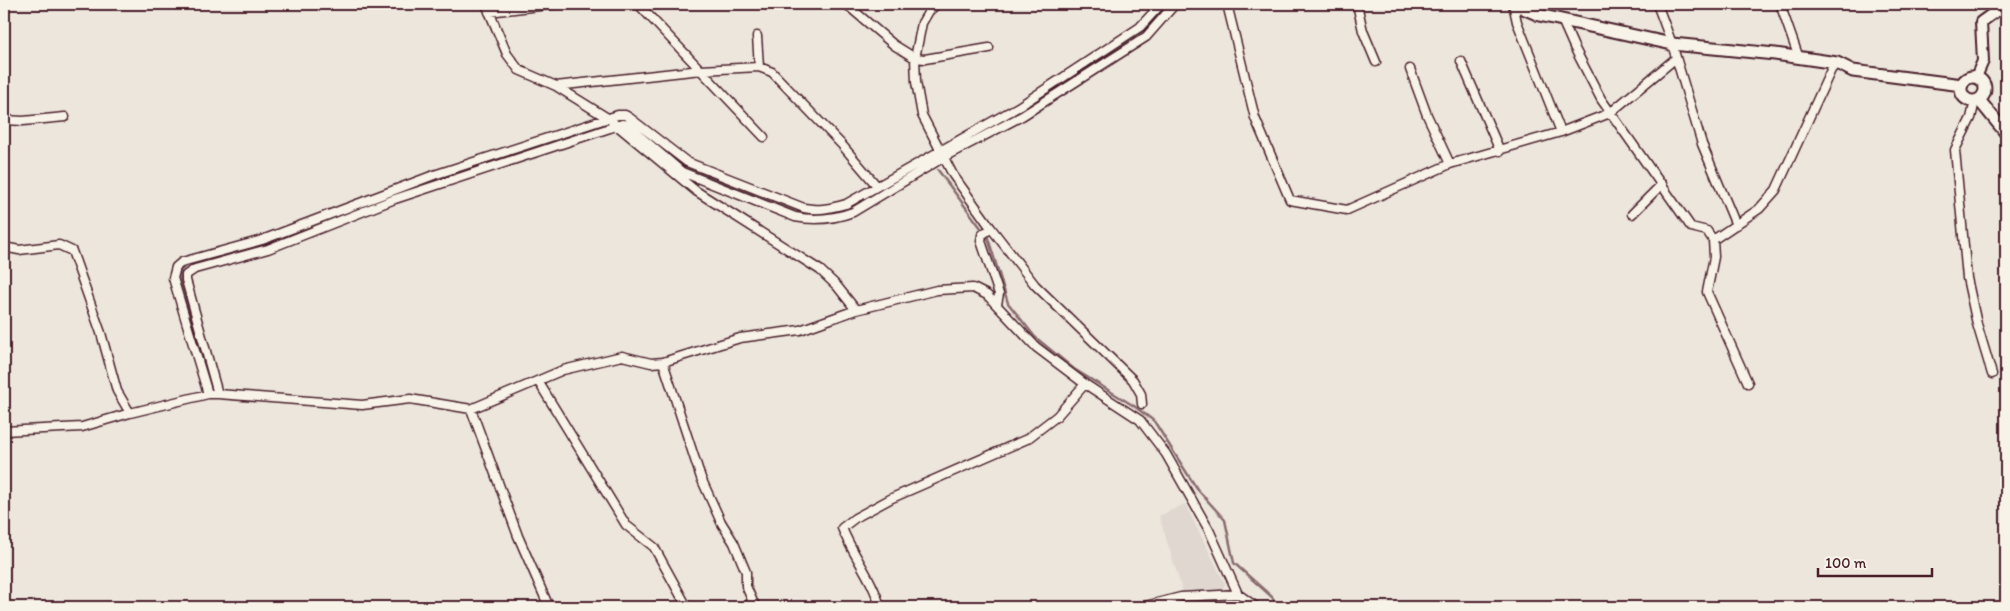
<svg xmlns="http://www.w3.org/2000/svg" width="2010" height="611" font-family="Itim,sans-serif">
<rect width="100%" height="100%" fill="#ece6dd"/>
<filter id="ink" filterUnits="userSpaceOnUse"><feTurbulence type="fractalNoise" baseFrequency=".02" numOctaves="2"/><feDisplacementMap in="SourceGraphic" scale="10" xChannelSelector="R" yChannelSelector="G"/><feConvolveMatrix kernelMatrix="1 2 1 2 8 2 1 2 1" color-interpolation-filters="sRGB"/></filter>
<g filter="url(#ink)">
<path fill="#e0d7d0" d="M1185,504L1225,584L1221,592H1183L1159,516Z"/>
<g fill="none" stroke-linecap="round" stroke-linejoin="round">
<path stroke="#896c6f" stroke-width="2.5" d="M1026,106L1139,35L1147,29L1168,4
M622,120L629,123
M668,155L684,167L789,209L814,214L824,215L847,209L891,183
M938,170L981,228
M401,192L606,125
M988,238L1008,303L1035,337L1074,369L1134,406L1154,421L1197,489L1225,520L1234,563L1272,597L1278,607
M210,385L180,280L181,270L186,266L262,246L386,198"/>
<g stroke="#4a1f2b" stroke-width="11">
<path id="street" d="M486,4L507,54L519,70L556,86L609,119L696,191L820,270L837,286L856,310L937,290L973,288L987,295L1036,347L1085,384L1140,420L1166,454L1209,530L1238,594L1256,607
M638,4L764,137
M846,4L894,45L915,58L925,59L989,48
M937,4L929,11L922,23L915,58L916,82L922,115L953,175L991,228L1035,285L1133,380L1141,394L1142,404
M1227,4L1255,118L1290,200L1347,210L1450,164L1561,132L1610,113L1676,58
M1357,4L1363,31L1376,62
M1513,4L1517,22L1561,132
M1657,4L1672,44L1702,144L1736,225
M1780,4L1799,58
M489,12L556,4
M1562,20L1574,47L1601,99L1691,227L1707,231L1713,240L1714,257L1707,292L1748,383
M757,36L759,67
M1461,61L1500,151
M1410,69L1427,115L1450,164
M556,86L701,70L759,67L772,72L842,145L877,186
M1975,101L1971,118L1955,150L1967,278L1977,324L1992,374
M4,120L23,121L65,117
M1632,214L1662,184
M991,228L982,235L981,241L999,294L997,304
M1713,240L1759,209L1776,190L1831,70L1837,63
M4,247L19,250L59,245L72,251L101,333L117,391L130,413
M663,362L701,478L721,522L734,543L746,572V586L753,602
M538,381L626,525L654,547L687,607
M208,394L173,278L176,267L182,262L262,240L434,175L618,115H625L630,118L687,162L804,208C819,211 831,208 846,204L1018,107L1140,27L1161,4
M218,394L186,280V275L195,269L268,249L395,199L622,124L627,125L682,172L795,217C815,221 834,219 853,212L944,157L1022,116L1146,37L1175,4
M471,409L563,370L622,356L651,363L663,362L740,338L800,330L856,310
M4,431L82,427L130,413L208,394H218L362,405L410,399L471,409L518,536L549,607
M745,607L753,602L757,607
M880,607C873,579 853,556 842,528L855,518L892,498L1027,439L1057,416L1085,384
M1141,607L1181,597L1238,594"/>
</g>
<g stroke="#4a1f2b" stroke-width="14">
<path id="secondary" d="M1976,77L1983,61L1981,22L2006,4"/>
</g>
<g stroke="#4a1f2b" stroke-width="15">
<path id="primary" d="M1514,4L1539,15L1672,44L1775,54L1837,63L1853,71L1962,85
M1961 89a12 12 0 1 1 24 0a12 12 0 1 1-24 0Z
M1979,100L2006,133"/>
</g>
<use href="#street" stroke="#f7f3e8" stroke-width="8"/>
<use href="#secondary" stroke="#f7f3e8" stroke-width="10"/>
<use href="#primary" stroke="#f7f3e8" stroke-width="11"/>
</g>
</g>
<rect width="2010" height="611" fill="none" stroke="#f7f3e8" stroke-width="20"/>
<rect x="10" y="10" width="1990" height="591" fill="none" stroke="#4a1f2b" stroke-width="2" filter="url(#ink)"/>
<path d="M1818 568v8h114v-8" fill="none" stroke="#4a1f2b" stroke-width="2.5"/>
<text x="1825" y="568" font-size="15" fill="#4a1f2b" stroke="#f7f3e8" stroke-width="4" paint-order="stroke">100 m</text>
</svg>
